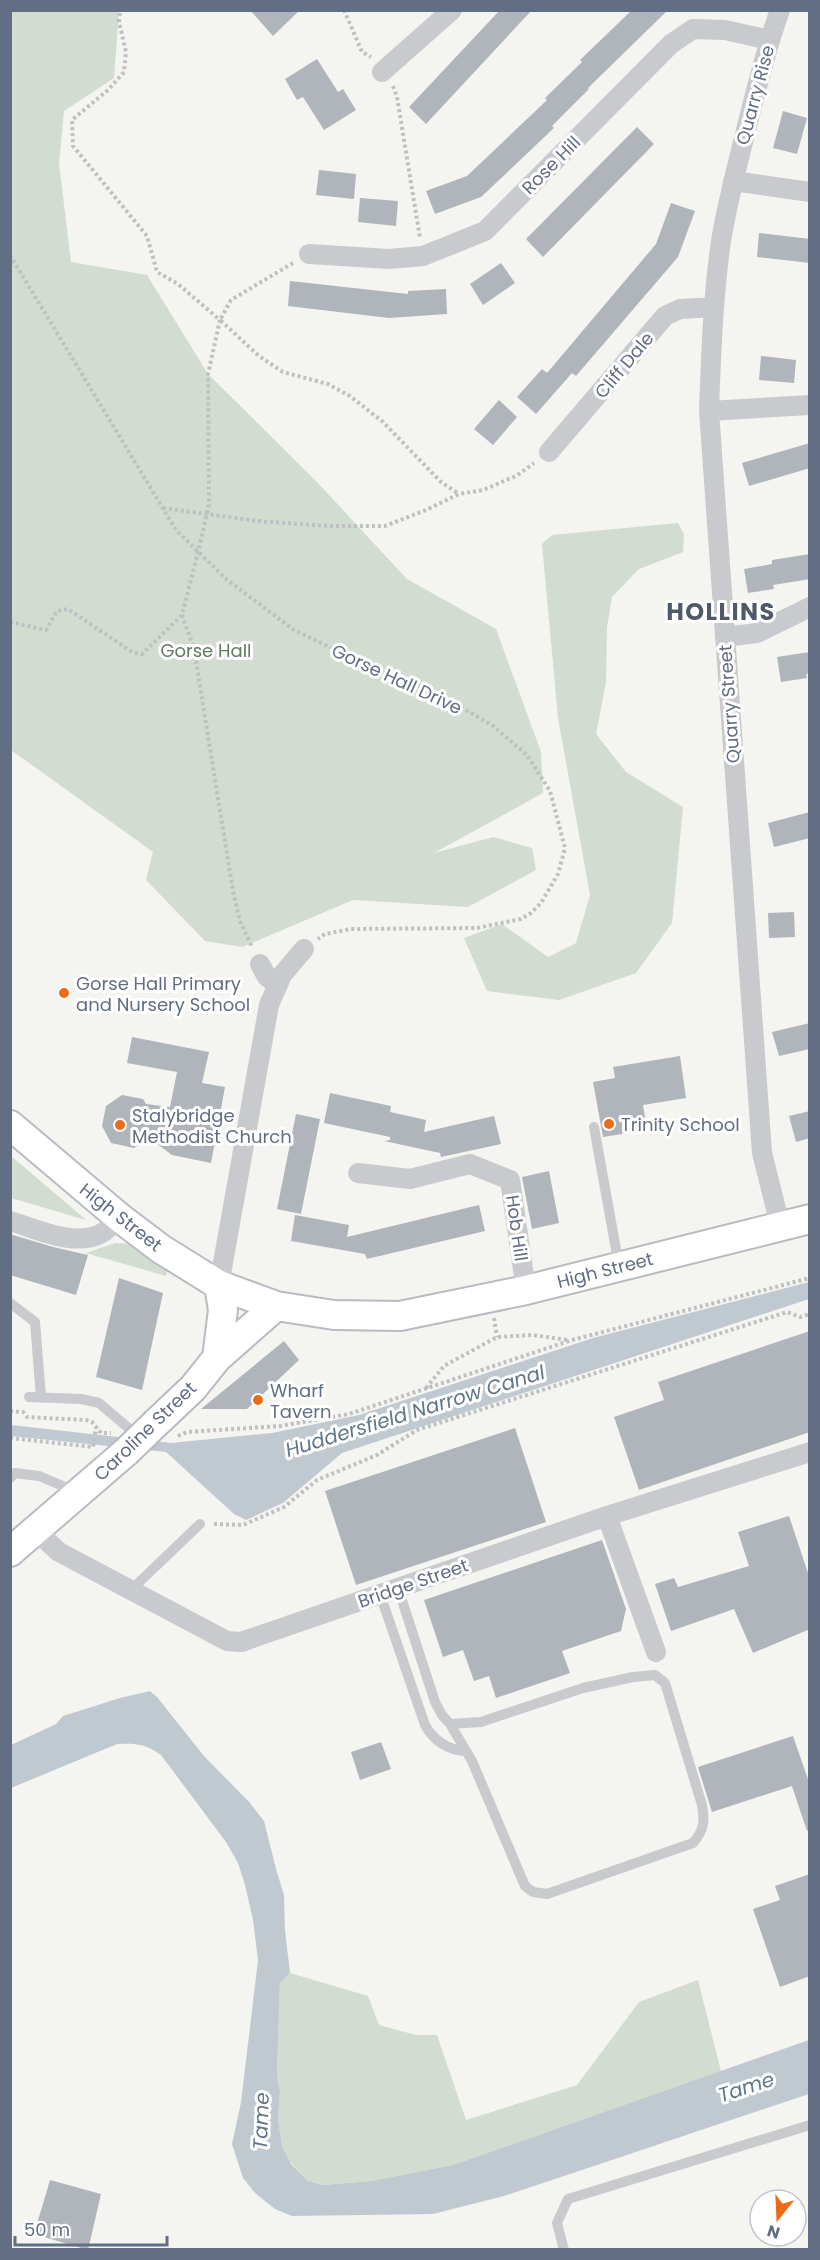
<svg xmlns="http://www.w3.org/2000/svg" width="820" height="2260" font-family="Poppins,sans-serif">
<rect width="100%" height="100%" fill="#f4f4f0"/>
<path fill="#d3dcd0" d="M11,10L119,11L114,78L64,111L59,163L71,262L147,275L208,374L316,481L407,579L496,629L541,752L543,793L434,853L493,837L532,848L536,870L468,907L353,900L242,947L205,941L146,880L153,852L11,750Z
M678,523L684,534L683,552L639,569L612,597L607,627L606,682L596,734L626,772L683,807L672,923L636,973L559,1000L487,991L464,938L502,924L548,957L576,943L590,895L558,718L542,544L552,535Z
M11,1156L84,1218L86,1220L11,1198Z
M115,1243L135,1244L168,1268L166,1276L86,1253Z
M290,1973L368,1996L379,2025L416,2035H437L466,2120L577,2085L639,2002L698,1980L721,2071L453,2165L371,2181L323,2185L308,2181L291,2163L282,2145L278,2119L280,2092L277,2074L280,1983Z"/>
<path fill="#c1c9d0" d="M809,1282V1299L342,1453L283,1503L246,1520L234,1514L166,1452L11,1436V1425L171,1443L272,1433L359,1415L593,1338Z
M150,1691L157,1697L204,1756L250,1803L264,1821L276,1869L284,1895L285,1930L290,1973L280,1983L277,2074L280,2092L278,2119L282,2145L291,2164L308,2181L323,2185L371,2181L453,2165L809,2040V2094L504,2196L433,2214L292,2216L275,2209L255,2193L243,2178L232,2144L241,2102L258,1960L253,1920L245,1885L238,1863L226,1842L161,1755C146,1744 135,1743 117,1744L11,1788V1745L56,1724L63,1716L120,1698Z"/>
<path fill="#b0b5bc" d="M250,10H300L273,36Z
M500,10H532L426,124L409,107Z
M632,10H668L588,88L589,89L552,126L554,128L479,199L481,197L435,214L426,191L467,176L547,100L545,98L582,62L580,60Z
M317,59L338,92L343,89L356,110L324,130L303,97L297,100L285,79Z
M783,111L807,118L797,154L773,148Z
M637,127L654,144L543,257L526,239Z
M319,170L356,174L354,199L316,195Z
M360,198L398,201L396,226L358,222Z
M671,203L695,211L678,257L576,376L572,373L536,414L517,397L542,369L547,373L656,244Z
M759,233L810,239V263L757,257Z
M501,263L515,283L483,305L470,284Z
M290,281L408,294V291L446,289L447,314L389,318L288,306Z
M761,356L796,360L794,383L759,380Z
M499,400L517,417L493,445L474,429Z
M810,443V468L749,486L742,463Z
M810,554V579L773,585L774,589L748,593L744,569L772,564V560Z
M810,652V673L806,674L807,678L781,682L777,657Z
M810,812V838L774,847L768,823Z
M794,912L795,937L769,938L768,913Z
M810,1023V1049L779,1056L772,1032Z
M132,1037L209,1052L202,1083L225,1087L211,1163L172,1155L149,1138L134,1148L111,1143L102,1126L106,1106L122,1095L143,1099L146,1104L170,1107L177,1072L127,1063Z
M680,1056L686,1098L643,1105L647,1130L603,1137L593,1082L615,1078L613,1067Z
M330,1093L391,1106L390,1112L426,1120L424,1132L494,1116L501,1144L441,1157L440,1153L384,1141L390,1140V1137L324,1123Z
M810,1111V1138L796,1142L789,1116Z
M296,1114L320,1119L301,1214L277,1209Z
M549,1171L559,1223L532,1229L522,1177Z
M479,1205L485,1231L367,1259L365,1254L291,1241L295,1215L349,1225L347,1237Z
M10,1234L53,1247L88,1255L76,1295L10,1275Z
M119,1278L163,1293L142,1390L96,1377Z
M810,1331V1432L639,1490L614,1417L664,1400L658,1382Z
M284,1341L299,1360L247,1409H201Z
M515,1428L546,1522L356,1585L325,1491Z
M789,1516L810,1579V1629L753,1653L734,1609L671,1631L655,1584L674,1578L678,1587L749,1566L738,1532Z
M602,1540L626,1609L621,1631L562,1651L570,1673L496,1698L489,1676L474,1681L463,1650L443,1657L424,1600Z
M793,1736L810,1785V1830L807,1831L792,1786L712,1812L698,1767Z
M381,1742L391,1769L360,1780L351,1752Z
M810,1874V1976L780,1987L753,1909L780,1900L775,1886Z
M50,2180L101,2194L88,2250L34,2234Z"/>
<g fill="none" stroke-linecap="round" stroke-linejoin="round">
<g stroke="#b8bbc0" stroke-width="32">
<path id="secondary" d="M10,1125L120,1218L161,1249L219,1285L276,1306L334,1315L400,1316L526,1290L810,1219
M217,1358L223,1310L219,1285
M157,1422L193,1388L217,1358L276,1306
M10,1552L126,1452"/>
</g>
<path stroke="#bfc0c2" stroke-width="4" stroke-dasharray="3 3" stroke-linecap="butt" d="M344,10L362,52L371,57
M393,86L397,97L420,238
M10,255L176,530L226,579L294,630L373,668L432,691L492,725L527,755L550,791L565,848L558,874L541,903L531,913L521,919L477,928L351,929L325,934L318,939
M293,263L231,300L220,320L259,356L283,372L328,384L350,396L383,422L441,482L459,494
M163,508L257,521L329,526H385L426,510L459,494L483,490L516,476L534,463
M182,615L194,649L233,891L240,921L252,947
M10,622L46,630L57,611L68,609L132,652L142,654L182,615L198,552L209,505L208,374L220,320L178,284L157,272L147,236L73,146L72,120L108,90L124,72L126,52L119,22L120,10
M494,1318L497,1337
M426,1388L444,1366L497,1337L532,1335L568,1340
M10,1411L23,1412L27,1417L86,1420L92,1422L101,1433H111
M178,1436L187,1432L280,1426L349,1414L572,1340L810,1278
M10,1438L93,1447L96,1428
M214,1524L243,1525L284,1507L317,1480L377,1455L417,1430L787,1312L800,1317L810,1314"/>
<path stroke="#c8cace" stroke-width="10" d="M594,1127L619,1266
M10,1303L35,1322L41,1397
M29,1397L81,1399L99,1403L132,1431
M10,1478L15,1473L39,1476L77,1492
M398,1588L435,1702L442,1715L450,1724L481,1722L583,1688L633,1677L655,1675L665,1683L702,1805C705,1822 704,1830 693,1843L547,1894L533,1892L525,1886L472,1761L450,1724
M131,1590L200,1524
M380,1594L425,1725C434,1741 448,1750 466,1751
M564,2250L557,2223L568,2199L810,2125"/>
<path stroke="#c8cace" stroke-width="20" d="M780,10C766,49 756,89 746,130C737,167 727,204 721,241C713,297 711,354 709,411L762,1153L780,1225
M382,72L452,10
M733,181L810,192
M309,254L389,259L423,256L485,231L671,44L693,29L725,30L769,40
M709,411L810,405
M549,452L665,316L680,309L714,307
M725,637L757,633L810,607
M260,964L267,977L278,985
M358,1173L410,1179L470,1164L510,1180L526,1290
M10,1221C37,1229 75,1248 102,1233C108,1230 114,1222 120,1218
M219,1285L269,1005L282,975L304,949
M607,1516L656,1652
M36,1531L59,1552L227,1641L241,1642L607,1516L810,1452"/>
<use href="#secondary" stroke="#fff" stroke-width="28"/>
<g stroke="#b8bbc0" stroke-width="32" stroke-linecap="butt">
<path id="secondary-bridge" d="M126,1452L157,1422"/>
</g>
<use href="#secondary-bridge" stroke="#fff" stroke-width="28"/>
</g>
<g fill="#ed6b16" stroke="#fff" stroke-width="2">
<circle cx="64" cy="993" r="6"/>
<circle cx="609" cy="1124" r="6"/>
<circle cx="120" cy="1125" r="6"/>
<circle cx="258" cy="1400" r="6"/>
</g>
<g text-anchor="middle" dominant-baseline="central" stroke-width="6" stroke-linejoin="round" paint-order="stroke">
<g font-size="18" fill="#616e83" stroke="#fff">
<text transform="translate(755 95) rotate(-75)">Quarry Rise</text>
<text transform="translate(551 165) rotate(-45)">Rose Hill</text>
<text transform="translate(624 365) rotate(-50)">Cliff Dale</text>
<text transform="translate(397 679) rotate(25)">Gorse Hall Drive</text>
<text transform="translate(729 704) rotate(-94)">Quarry Street</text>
<text transform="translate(121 1217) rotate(38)">High Street</text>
<text transform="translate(517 1228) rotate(82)">Hob Hill</text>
<text transform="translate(605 1270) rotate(-14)">High Street</text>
<text transform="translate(145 1431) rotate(-44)">Caroline Street</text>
<text transform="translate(413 1583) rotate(-19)">Bridge Street</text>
</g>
<g font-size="18" fill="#617a60" stroke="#fff">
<text x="206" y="650">Gorse Hall</text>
</g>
<g font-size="18" fill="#616e83" stroke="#fff" text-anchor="start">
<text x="76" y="983">Gorse Hall Primary<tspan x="76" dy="21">and Nursery School</tspan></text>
<text x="132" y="1115">Stalybridge<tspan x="132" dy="21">Methodist Church</tspan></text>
<text x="621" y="1124">Trinity School</text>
<text x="270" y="1390">Wharf<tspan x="270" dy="21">Tavern</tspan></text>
</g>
<g font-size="20" font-style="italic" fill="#617787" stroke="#fff">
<text transform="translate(415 1411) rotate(-17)">Huddersfield Narrow Canal</text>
<text transform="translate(746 2087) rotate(-18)">Tame</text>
<text transform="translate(261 2121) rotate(-88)">Tame</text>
</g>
<g font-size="24" font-weight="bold" letter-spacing="1.5" fill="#505967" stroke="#fff">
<text x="721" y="611">HOLLINS</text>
</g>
</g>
<rect width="820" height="2260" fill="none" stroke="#616e83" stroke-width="24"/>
<g transform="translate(778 2218) rotate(198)"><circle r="28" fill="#ffffff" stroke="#c0c5cd" stroke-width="1.5"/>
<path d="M0-4.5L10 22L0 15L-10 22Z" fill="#ed6b16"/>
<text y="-9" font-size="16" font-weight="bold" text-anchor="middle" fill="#616e83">N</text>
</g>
<path d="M15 2236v9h152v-9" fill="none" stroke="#616e83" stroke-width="3"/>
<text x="24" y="2236" font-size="18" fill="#616e83" stroke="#ffffff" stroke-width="4.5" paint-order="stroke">50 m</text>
</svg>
